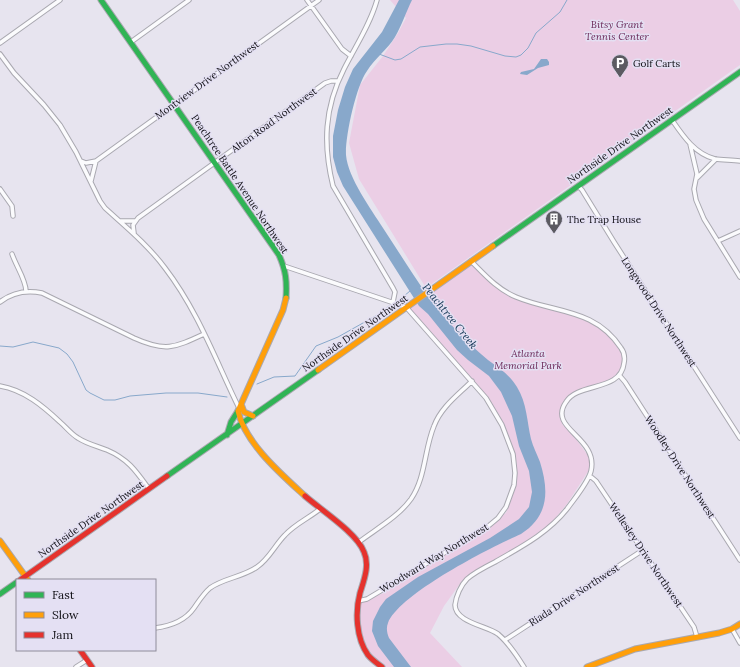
<svg xmlns="http://www.w3.org/2000/svg" width="740" height="667" font-family="Lora,serif">
<rect width="100%" height="100%" fill="#e7e4ef"/>
<path fill="#ebcee5" d="M390,0H733L740,11V65L426,288L359,179L349,143L360,85L383,56L398,33L406,18Z
M472,264L490,282L510,295L591,321L612,334L626,360L620,376L570,396L561,407L562,424L573,435L589,457L591,467L567,504L543,533L462,581L444,606L430,633L462,667H380L374,660L356,625L360,602L384,593L432,558L506,513L517,482V465L514,451L509,437L498,413L474,381L405,306L432,292Z"/>
<path fill="#88a8cb" d="M399,0H412C406,12 402,25 395,37C387,50 375,58 367,71C356,86 345,137 346,155C348,178 371,209 383,228C407,264 429,303 460,334C469,343 478,352 488,360C499,368 510,375 517,387C527,403 527,422 531,439C533,447 537,454 540,462C549,491 549,516 521,534C491,547 399,594 388,623C386,628 387,633 389,638L411,667H394L378,646L372,631L373,621L380,607L386,599L418,577L490,538L519,519L529,507L532,492L529,471L519,446L512,416L501,392L489,376L468,360L457,350L428,314L419,306L343,186L337,172L333,157V136L338,110L345,87L353,69L382,32Z
M541,59H547L549,62V65L538,68L527,75L520,74L521,72L534,69Z"/>
<g fill="none" stroke-linecap="round" stroke-linejoin="round">
<path stroke="#88a8cb" stroke-width="1" d="M379,54L395,60L401,59L420,47L446,44H457L471,46L505,56L516,57L521,55L528,48L536,33L560,12L567,0
M404,296L410,291
M0,346L13,347L33,342L59,348L67,354L73,362L86,390L90,393L104,400H115L130,396L166,393H198L227,397
M257,384L274,377L295,376L316,346L338,337L379,314L389,306"/>
<g stroke="#a9a8b0" stroke-width="5.5">
<path id="street" d="M307,0L342,49L351,56
M377,0C370,25 355,47 344,69C324,108 323,145 333,186L393,288L395,292L393,302
M131,42L189,0
M0,43L60,0
M0,54L14,73L44,105L60,125L76,152L100,201L105,208C126,227 148,245 165,268C198,311 216,361 239,408
M672,120C683,136 695,154 715,159C723,160 732,160 740,161
M690,144L697,174L694,189L696,200L704,219L740,277
M81,161L86,163L96,161L319,0
M697,178L716,159
M91,181L96,161
M578,186L582,190L614,242L740,438
M0,189L12,206L13,216
M120,221H135
M134,233L133,225L138,218L325,83L331,81H338
M718,241L740,231
M12,254C16,266 26,280 26,291
M471,261C485,275 497,289 516,297C554,313 595,308 621,348C624,352 625,358 624,363C621,392 578,382 566,402C547,429 599,437 591,471C588,483 574,499 567,509C548,533 521,547 495,562C485,567 475,572 467,579C461,585 456,596 455,605C455,622 487,626 498,634C509,643 517,656 524,667
M284,266L406,307L486,398L502,425L513,454L515,473L514,485L506,507L498,518L486,528L367,599L358,601
M0,302C13,292 27,290 42,293L134,338C165,352 174,348 204,334
M619,375L625,382L740,560
M0,386C24,390 43,406 60,422C66,427 71,434 78,438C87,444 97,446 107,450C128,459 136,471 149,489
M590,476L596,481L694,627L697,637
M359,542C376,529 398,517 411,499C426,477 424,450 434,426C441,407 458,395 472,381
M155,628C171,626 185,621 194,608C199,601 203,594 210,588C224,578 243,577 257,567C269,559 275,545 285,535C295,524 309,518 320,509
M732,629L740,643
M505,640L643,550
M76,667L87,660"/>
</g>
<g stroke="#a9a8b0" stroke-width="7">
<path id="fast" d="M101,0L279,255C286,271 287,281 286,298
M493,246L740,72
M227,435L231,422L238,411
M167,476L318,370
M0,594L17,582"/>
</g>
<g stroke="#a9a8b0" stroke-width="7">
<path id="slow" d="M286,298L283,310L238,411C245,443 281,474 305,496
M318,370L493,246
M241,404L244,412L253,416
M0,541L28,580
M587,667L635,649L719,633L732,629L740,624"/>
</g>
<g stroke="#a9a8b0" stroke-width="7">
<path id="jam" d="M305,496C321,510 357,533 364,552C370,565 364,580 360,593C355,612 356,638 368,655C372,660 377,663 382,667
M20,580L167,476
M80,650L92,667"/>
</g>
<use href="#street" stroke="#fbfbfd" stroke-width="3.5"/>
<use href="#fast" stroke="#30b455" stroke-width="5"/>
<use href="#slow" stroke="#ff9f0a" stroke-width="5"/>
<use href="#jam" stroke="#e5322d" stroke-width="5"/>
</g>
<defs>
<g id="parking-pin" transform="scale(0.9)"><path d="M0 17L-7.5 6A9.5 9.5 0 1 1 7.5 6Z" fill="#5b5a61" stroke="#e4e0f3"/><path d="M-3.5-5.5H1a3.5 3.5 0 0 1 0 7H-1V5.5H-3.5ZM-1-3.4V-.6H.8a1.4 1.4 0 0 0 0-2.8Z" fill="#fff"/></g>
<g id="building-pin" transform="scale(0.9)"><path d="M0 17L-7.5 6A9.5 9.5 0 1 1 7.5 6Z" fill="#5b5a61" stroke="#e4e0f3"/><path d="M-4-6H4V6H1V3H-1V6H-4ZM-2.5-4.3h1.7v1.8h-1.7ZM.8-4.3h1.7v1.8H.8ZM-2.5-1h1.7V.8h-1.7ZM.8-1h1.7V.8H.8Z" fill="#fff"/></g>
</defs>
<g fill-rule="evenodd">
<use href="#parking-pin" x="620" y="63"/>
<use href="#building-pin" x="554" y="219"/>
</g>
<g text-anchor="middle" dominant-baseline="central" stroke-width="3" stroke-linejoin="round" paint-order="stroke">
<g font-size="10" font-style="italic" fill="#6a2657" stroke="#e4e0f3">
<text x="617" y="24">Bitsy Grant<tspan x="617" dy="12">Tennis Center</tspan></text>
<text x="528" y="353">Atlanta<tspan x="528" dy="12">Memorial Park</tspan></text>
</g>
<g font-size="10" fill="#100f15" stroke="#e4e0f3" text-anchor="start">
<text x="633" y="63">Golf Carts</text>
<text x="567" y="219">The Trap House</text>
</g>
<g font-size="10" fill="#100f15" stroke="#e4e0f3">
<text transform="translate(207 80) rotate(-36)">Montview Drive Northwest</text>
<text transform="translate(274 120) rotate(-36)">Alton Road Northwest</text>
<text transform="translate(620 145) rotate(-35)">Northside Drive Northwest</text>
<text transform="translate(240 184) rotate(56)">Peachtree Battle Avenue Northwest</text>
<text transform="translate(659 312) rotate(57)">Longwood Drive Northwest</text>
<text transform="translate(355 333) rotate(-35)">Northside Drive Northwest</text>
<text transform="translate(680 467) rotate(57)">Woodley Drive Northwest</text>
<text transform="translate(91 519) rotate(-35)">Northside Drive Northwest</text>
<text transform="translate(646 555) rotate(56)">Wellesley Drive Northwest</text>
<text transform="translate(434 558) rotate(-31)">Woodward Way Northwest</text>
<text transform="translate(574 595) rotate(-33)">Riada Drive Northwest</text>
</g>
<g font-size="11" font-style="italic" fill="#113453" stroke="#e4e0f3">
<text transform="translate(450 316) rotate(51)">Peachtree Creek</text>
</g>
</g>
<rect x="16" y="579" width="140" height="72" fill="#e4e0f3" stroke="#8f8c9a"/>
<rect x="24" y="592" width="20" height="6" fill="#30b455" stroke="#8f8c9a"/>
<text x="52" y="599" font-size="12" fill="#100f15">Fast</text>
<rect x="24" y="612" width="20" height="6" fill="#ff9f0a" stroke="#8f8c9a"/>
<text x="52" y="619" font-size="12" fill="#100f15">Slow</text>
<rect x="24" y="632" width="20" height="6" fill="#e5322d" stroke="#8f8c9a"/>
<text x="52" y="639" font-size="12" fill="#100f15">Jam</text>
</svg>
